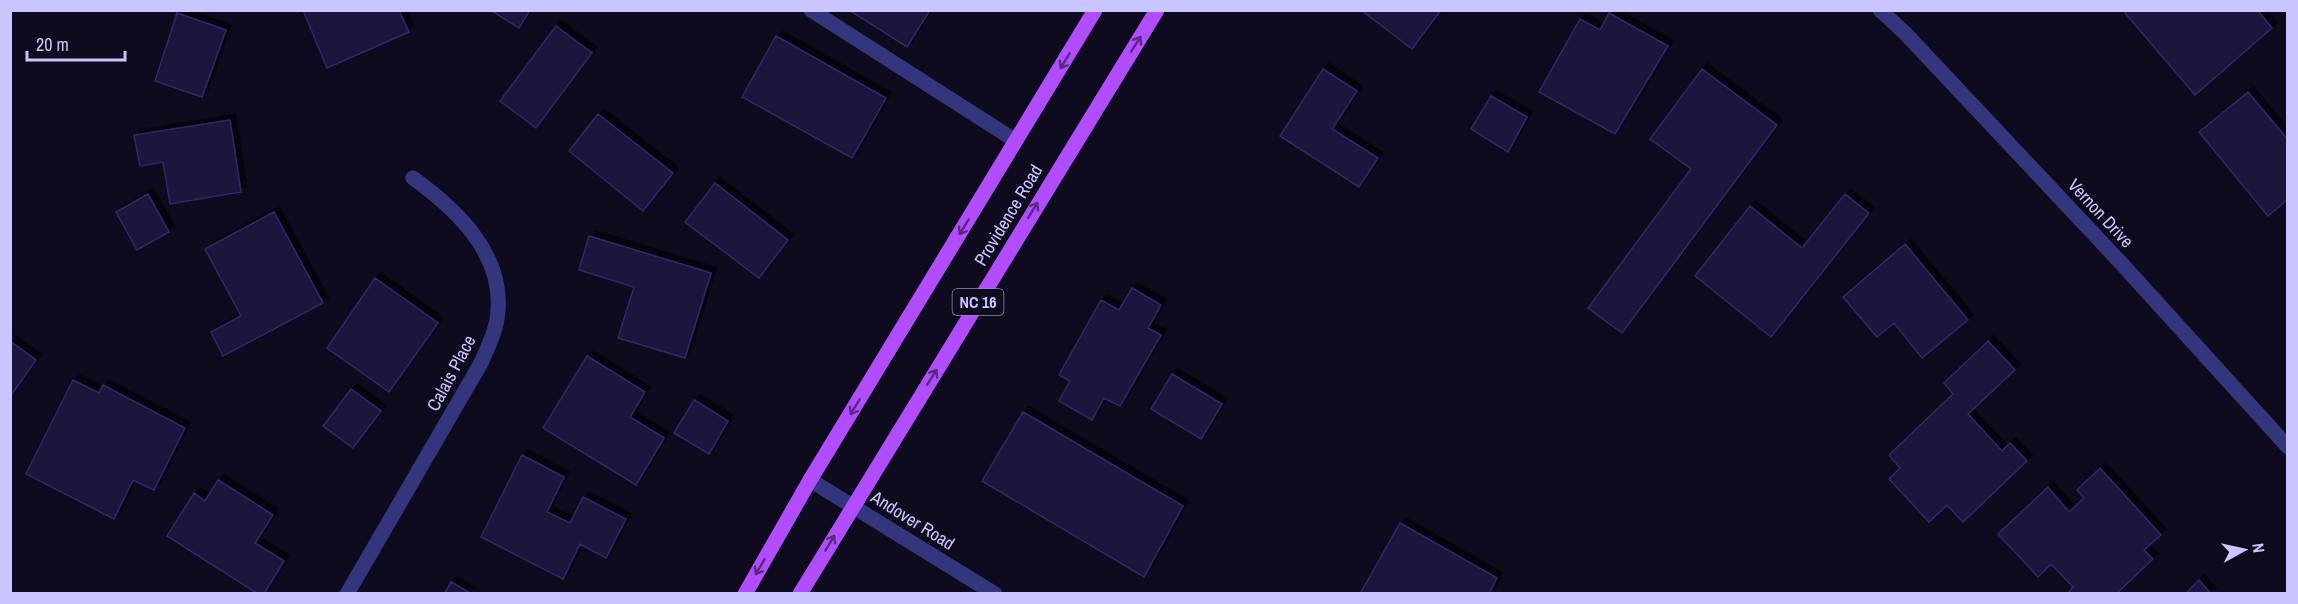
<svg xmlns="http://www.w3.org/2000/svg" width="2298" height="604" font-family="'Archivo Narrow',sans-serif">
<defs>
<filter id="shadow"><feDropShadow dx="5.5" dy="-5.5" stdDeviation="0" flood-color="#0009"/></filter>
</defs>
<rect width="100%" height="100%" fill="#0d0b1d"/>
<path fill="#1c163e" stroke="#31286a" stroke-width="1.5" filter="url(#shadow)" d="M303,10H399L409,32L327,68Z
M490,10H530L519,28Z
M849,10H930L907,47Z
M1361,10H1441L1412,49Z
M2127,10H2257L2272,28L2195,95L2125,13Z
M177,13L226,30L202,97L155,81Z
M1609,13L1668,46L1615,134L1539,92L1580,19L1600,30Z
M556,26L592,53L536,128L500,101Z
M776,36L886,98L852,158L742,97Z
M1323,69L1357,91L1332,129L1378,158L1359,187L1280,136Z
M1702,69L1777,125L1622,333L1588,308L1691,169L1650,139Z
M2248,92L2288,140V199L2268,216L2199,132Z
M1491,96L1527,117L1508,152L1471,129Z
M598,114L673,173L643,211L569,151Z
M230,120L241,192L170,204L163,162L140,166L134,135Z
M715,183L788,240L759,278L685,222Z
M148,194L169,232L137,250L116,212Z
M1845,194L1869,213L1771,337L1695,276L1750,206L1802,248Z
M274,212L323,303L223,356L211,332L241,316L205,249Z
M589,236L711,273L685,358L618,338L634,287L579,270Z
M1905,244L1968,320L1922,358L1894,323L1877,337L1843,297Z
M375,278L438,323L389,392L327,348Z
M1132,288L1161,305L1148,328L1161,335L1120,406L1104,398L1092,420L1059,401L1070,381L1059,375L1101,300L1119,310Z
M10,341L36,360L10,397Z
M1988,341L2015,370L1968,414L2002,451L2010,443L2027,461L1963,522L1947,505L1929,522L1889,479L1900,468L1889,455L1953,394L1944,383Z
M587,356L645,392L630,417L664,438L636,485L543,428Z
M1172,374L1222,404L1201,439L1151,409Z
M73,380L99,393L103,385L185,428L154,490L133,480L114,519L26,474Z
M351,389L381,411L353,448L323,426Z
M694,400L728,421L709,454L674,433Z
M1023,412L1183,506L1144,577L982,481Z
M522,455L564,477L547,512L570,523L583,497L626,519L606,558L580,544L563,579L481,537Z
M2100,468L2161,535L2144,550L2153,559L2116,594H2070L2069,592L2073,587L2051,564L2038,577L1998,534L2048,487L2069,512L2084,498L2077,490Z
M218,480L273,515L255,543L284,561L264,594H258L167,536L194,493L205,501Z
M1400,523L1497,578L1489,594H1360Z
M2199,580L2211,594H2185Z
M451,582L472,594H444Z"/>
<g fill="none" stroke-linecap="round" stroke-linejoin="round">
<path stroke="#34367d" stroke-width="15" d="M811,10L1016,141
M1880,10L1905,33L2121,263L2288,447
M810,480L995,594
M347,594L481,363C488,347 497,329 498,311C503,253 456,209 413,178"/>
<path stroke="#b24dff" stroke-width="15" d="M745,594L810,480L1095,10
M800,594L1157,10"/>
</g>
<defs><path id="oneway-shaft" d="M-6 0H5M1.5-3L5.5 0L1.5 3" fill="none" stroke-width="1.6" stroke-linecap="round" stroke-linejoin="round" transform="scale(1.5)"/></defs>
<g stroke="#572983">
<use href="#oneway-shaft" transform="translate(1136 44) rotate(-58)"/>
<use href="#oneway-shaft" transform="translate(1065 61) rotate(121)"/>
<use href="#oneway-shaft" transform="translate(1033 210) rotate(-59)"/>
<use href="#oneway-shaft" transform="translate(964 227) rotate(121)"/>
<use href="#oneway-shaft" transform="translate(932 377) rotate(-58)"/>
<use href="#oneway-shaft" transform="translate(855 407) rotate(121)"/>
<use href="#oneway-shaft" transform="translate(830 543) rotate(-59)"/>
<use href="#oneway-shaft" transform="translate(760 567) rotate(120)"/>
</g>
<g text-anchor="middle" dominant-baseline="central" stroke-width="4.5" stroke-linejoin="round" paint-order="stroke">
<rect fill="#0d0b1d" stroke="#918ebb" stroke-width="1.5" x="952.5" y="289" width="51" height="26" rx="4.5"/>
<g font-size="16" font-weight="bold" fill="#c9c6ff">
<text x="978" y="302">NC 16</text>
</g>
<g font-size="18" fill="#c9c6ff" stroke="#0d0b1d">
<text transform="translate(2101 213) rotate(47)">Vernon Drive</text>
<text transform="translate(1008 215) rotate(-59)">Providence Road</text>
<text transform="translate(451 373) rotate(-62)">Calais Place</text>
<text transform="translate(913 520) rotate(32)">Andover Road</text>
</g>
</g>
<rect width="2298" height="604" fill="none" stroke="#c9c6ff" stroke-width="24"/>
<g transform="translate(2244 550) rotate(82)" stroke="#0d0b1d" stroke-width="4.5" paint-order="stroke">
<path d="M0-4.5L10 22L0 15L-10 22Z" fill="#c9c6ff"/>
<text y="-9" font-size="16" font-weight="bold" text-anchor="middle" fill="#c9c6ff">N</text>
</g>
<path d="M27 51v9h98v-9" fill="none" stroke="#c9c6ff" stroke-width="3"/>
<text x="36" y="51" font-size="18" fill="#c9c6ff" stroke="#0d0b1d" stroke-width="4.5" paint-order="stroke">20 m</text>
</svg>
